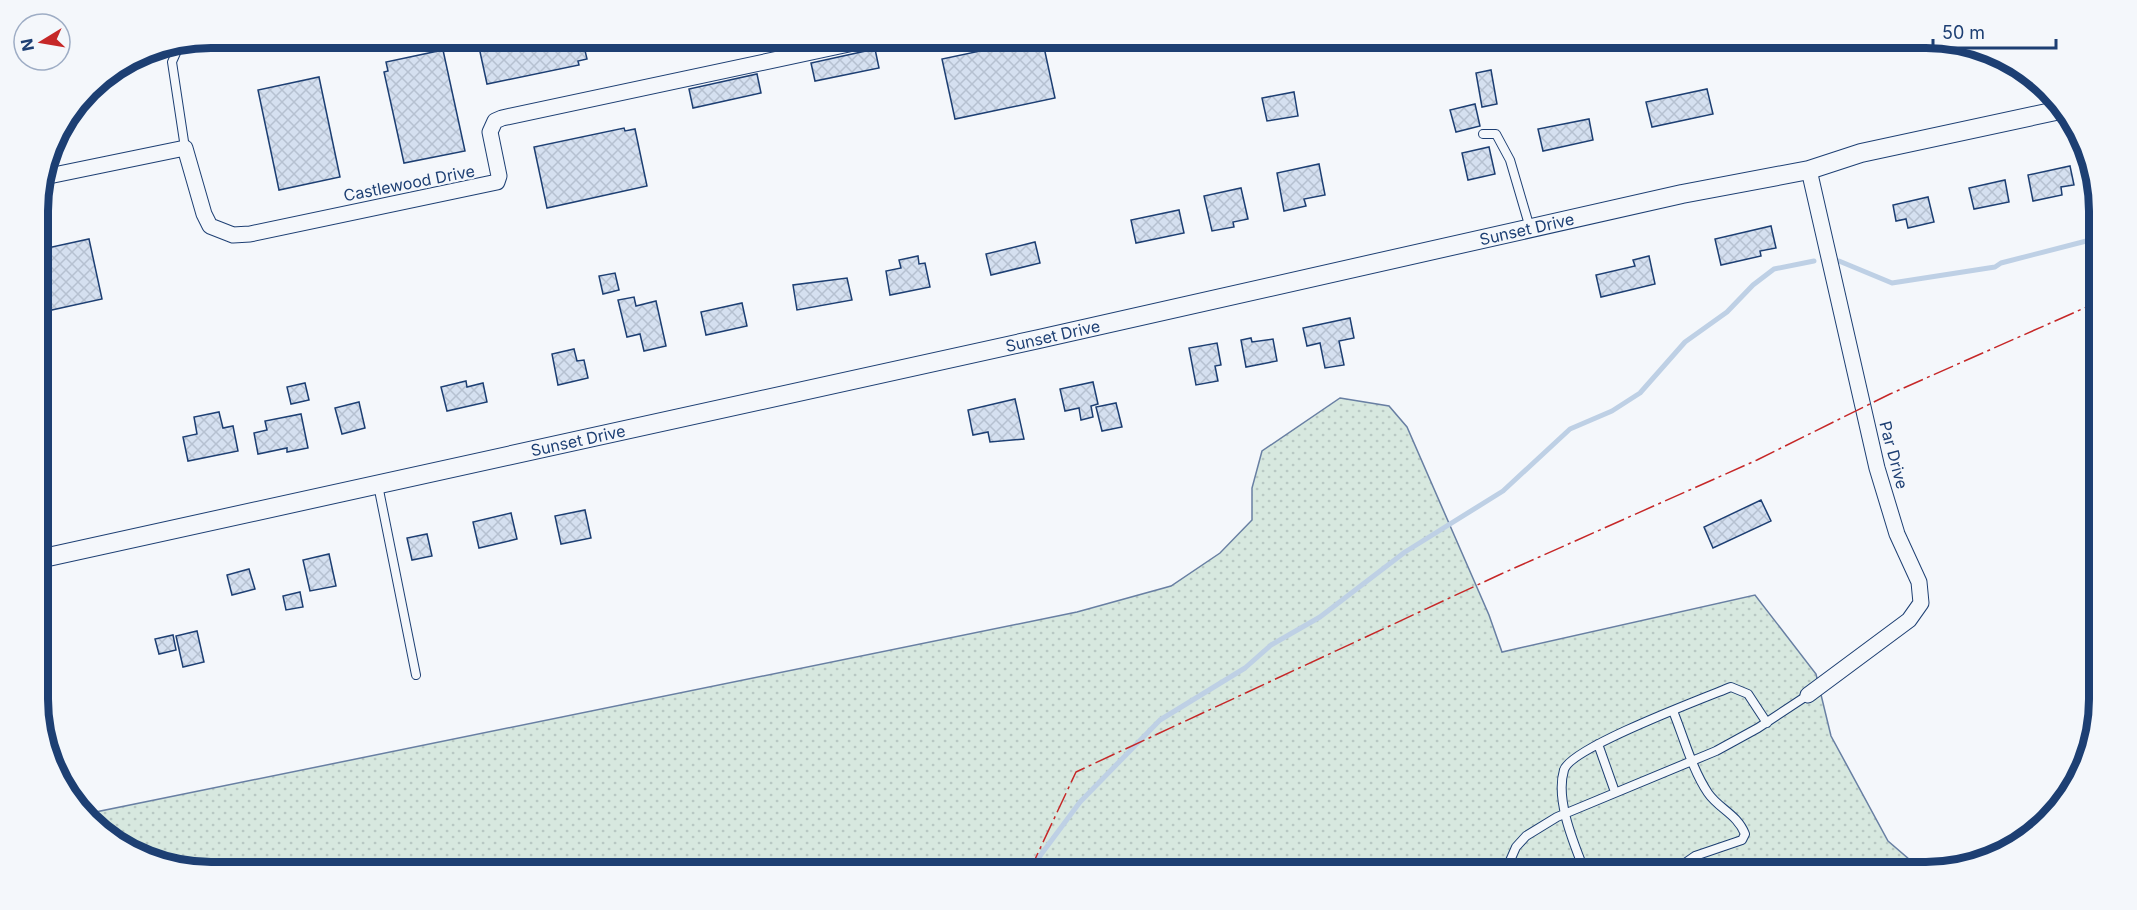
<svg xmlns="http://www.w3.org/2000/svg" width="2137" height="910" font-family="Inter,sans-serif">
<defs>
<pattern id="grass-dots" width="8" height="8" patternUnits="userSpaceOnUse" patternTransform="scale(1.5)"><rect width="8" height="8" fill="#d7e8df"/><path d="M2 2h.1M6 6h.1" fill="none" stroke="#b8c8c3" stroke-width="1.8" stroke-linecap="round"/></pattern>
<pattern id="building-cross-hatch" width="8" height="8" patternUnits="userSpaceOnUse" patternTransform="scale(1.5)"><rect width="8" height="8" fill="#d5e0f0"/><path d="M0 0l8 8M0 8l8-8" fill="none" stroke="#b6c1d1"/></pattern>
</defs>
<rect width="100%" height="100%" fill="#f4f7fb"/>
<path fill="url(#grass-dots)" stroke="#687fa3" stroke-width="1.5" d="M1340,398L1389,406L1407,427L1489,615L1502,652L1755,595L1816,674L1831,736L1888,841L1924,872H211L145,859L86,814L1077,612L1171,586L1220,553L1252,520V488L1262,451Z"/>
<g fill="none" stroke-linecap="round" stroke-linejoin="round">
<path stroke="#bed0e5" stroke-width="5" d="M1839,261L1892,283L1995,267L2001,263L2098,238
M1028,872L1080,802L1160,720L1245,668L1271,645L1320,617L1405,552L1503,491L1570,429L1612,411L1640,393L1685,342L1727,312L1753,285L1774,269L1814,261"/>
</g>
<path fill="url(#building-cross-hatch)" stroke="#1d3f73" stroke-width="1.5" d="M377,38H398L399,39L378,43Z
M477,38H582L587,59L578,61L579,65L487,84Z
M671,38H721L673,48Z
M1042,38L1055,98L955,119L942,59Z
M1250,38H1317L1252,50Z
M875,49L879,68L815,81L811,63Z
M443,50L465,151L404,163L384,72L388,71L386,62Z
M1491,70L1497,104L1482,107L1476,73Z
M757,74L761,93L693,108L689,89Z
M319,77L340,177L279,190L258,90Z
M1707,89L1713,114L1652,127L1646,102Z
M1294,92L1298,116L1267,121L1262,98Z
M1475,104L1480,126L1456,132L1450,110Z
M1589,119L1593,140L1543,151L1538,129Z
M624,128L625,131L635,129L647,186L547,208L534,147Z
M1489,147L1495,174L1468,180L1462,153Z
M1319,164L1325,195L1304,199L1306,206L1284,211L1277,173Z
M2070,166L2074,185L2061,187L2062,195L2033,201L2028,175Z
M2005,180L2009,202L1974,209L1969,188Z
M1241,188L1248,219L1233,222L1234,227L1212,231L1204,196Z
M1928,197L1934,222L1908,228L1906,219L1896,221L1893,205Z
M1179,210L1184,233L1136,243L1131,220Z
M1771,226L1776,248L1760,251L1761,256L1721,265L1715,239Z
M89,239L102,299L38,313V250Z
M1035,242L1040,263L991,275L986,254Z
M918,256L919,264L925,263L930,287L890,295L886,271L901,268L899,260Z
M1649,256L1655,284L1601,297L1596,275L1635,266L1633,260Z
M615,273L619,290L603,294L599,276Z
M847,278L852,300L797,310L793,285Z
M634,297L636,306L656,301L666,346L644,351L640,334L627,337L618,300Z
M742,303L747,326L706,335L701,312Z
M1350,318L1354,338L1339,341L1344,365L1325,368L1320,343L1307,346L1303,328Z
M1251,338L1252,342L1273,339L1277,361L1246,367L1241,340Z
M1217,343L1221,365L1215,366L1218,381L1196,385L1189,348Z
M574,349L577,361L584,360L588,378L558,385L552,354Z
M466,381L467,387L483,383L487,402L447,411L441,387Z
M1093,382L1098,404L1091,406L1093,417L1081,420L1079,408L1065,411L1060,389Z
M305,383L309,400L291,404L287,387Z
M1015,399L1024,439L990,442L988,432L973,435L968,410Z
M359,402L365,428L342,434L335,408Z
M1116,403L1122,427L1102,431L1096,407Z
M219,412L223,428L233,426L238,451L188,461L183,437L197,434L194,417Z
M301,414L308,448L287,452V448L258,454L254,433L267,430L265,421Z
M40,461L43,476L39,477L38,462Z
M1761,500L1771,521L1713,548L1704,527Z
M585,510L591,538L561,544L555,516Z
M511,513L517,539L479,548L473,522Z
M427,534L432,556L412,560L407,538Z
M329,554L336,586L310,591L303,560Z
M249,569L255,589L232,595L227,575Z
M300,592L303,607L286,610L283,596Z
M197,631L204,662L183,667L176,636Z
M173,635L176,650L159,654L155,639Z"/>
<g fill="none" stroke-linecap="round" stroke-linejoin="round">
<g stroke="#1d3f73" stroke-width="10">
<path id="service" d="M180,44L172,62L185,148
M1483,134H1496L1510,160L1530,228
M378,485L416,675
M1598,744L1615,792
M1510,872L1509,863L1516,847L1526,836L1557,817L1716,751L1758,728L1808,695
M1585,872C1574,844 1555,800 1564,770C1570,748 1704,698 1731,687L1748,694L1767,723
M1672,872L1695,856L1742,840L1745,834C1737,814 1719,809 1708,793C1692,769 1684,738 1673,711"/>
</g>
<g stroke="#1d3f73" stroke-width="17">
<path id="minor" d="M44,177L185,148L204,214L210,226L233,235L250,234L497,182L499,176L490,132L495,121L502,118L877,38
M1808,695L1909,620L1921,603L1919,582L1897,534L1877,468L1809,170"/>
</g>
<g stroke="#1d3f73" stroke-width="20">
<g id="tertiary">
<path id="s1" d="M39,559L1039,339L1682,194L1809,170L1861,153L2065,109"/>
</g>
</g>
<use href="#service" stroke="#f4f7fb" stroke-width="8"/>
<use href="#minor" stroke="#f4f7fb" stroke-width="15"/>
<use href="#tertiary" stroke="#f4f7fb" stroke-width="18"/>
<path stroke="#c62828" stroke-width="1.5" stroke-dasharray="21 4.5 3 4.5" stroke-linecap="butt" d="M1029,872L1076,772L1501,574L1757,460L1890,394L2098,302"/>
</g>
<g text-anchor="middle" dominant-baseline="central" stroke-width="4.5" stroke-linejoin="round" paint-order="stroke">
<g font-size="16" fill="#1d3f73" stroke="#f4f7fb">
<text transform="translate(409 183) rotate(-11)">Castlewood Drive</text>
<text stroke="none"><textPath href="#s1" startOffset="1524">Sunset Drive</textPath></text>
<text stroke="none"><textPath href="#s1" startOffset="1038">Sunset Drive</textPath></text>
<text stroke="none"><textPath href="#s1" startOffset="552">Sunset Drive</textPath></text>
<text transform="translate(1894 455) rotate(75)">Par Drive</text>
</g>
</g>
<path d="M0 0H2137V910H0ZM211 48H1926A163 163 0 0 1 2089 211V699A163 163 0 0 1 1926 862H211A163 163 0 0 1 48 699V211A163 163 0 0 1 211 48Z" fill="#f4f7fb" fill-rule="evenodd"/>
<path fill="none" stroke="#1d3f73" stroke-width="8" d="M211 48H1926A163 163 0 0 1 2089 211V699A163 163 0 0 1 1926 862H211A163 163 0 0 1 48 699V211A163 163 0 0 1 211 48Z"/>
<g transform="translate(42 42) rotate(259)"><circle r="28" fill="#f4f7fb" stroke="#9eadc5" stroke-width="1.5"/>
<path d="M0-4.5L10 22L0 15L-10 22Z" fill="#c62828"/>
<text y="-9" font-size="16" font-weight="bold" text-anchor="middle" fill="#1d3f73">N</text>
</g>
<path d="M1933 39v9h123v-9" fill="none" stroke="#1d3f73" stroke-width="3"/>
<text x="1942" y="39" font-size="18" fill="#1d3f73" stroke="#f4f7fb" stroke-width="4.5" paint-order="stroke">50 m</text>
</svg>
